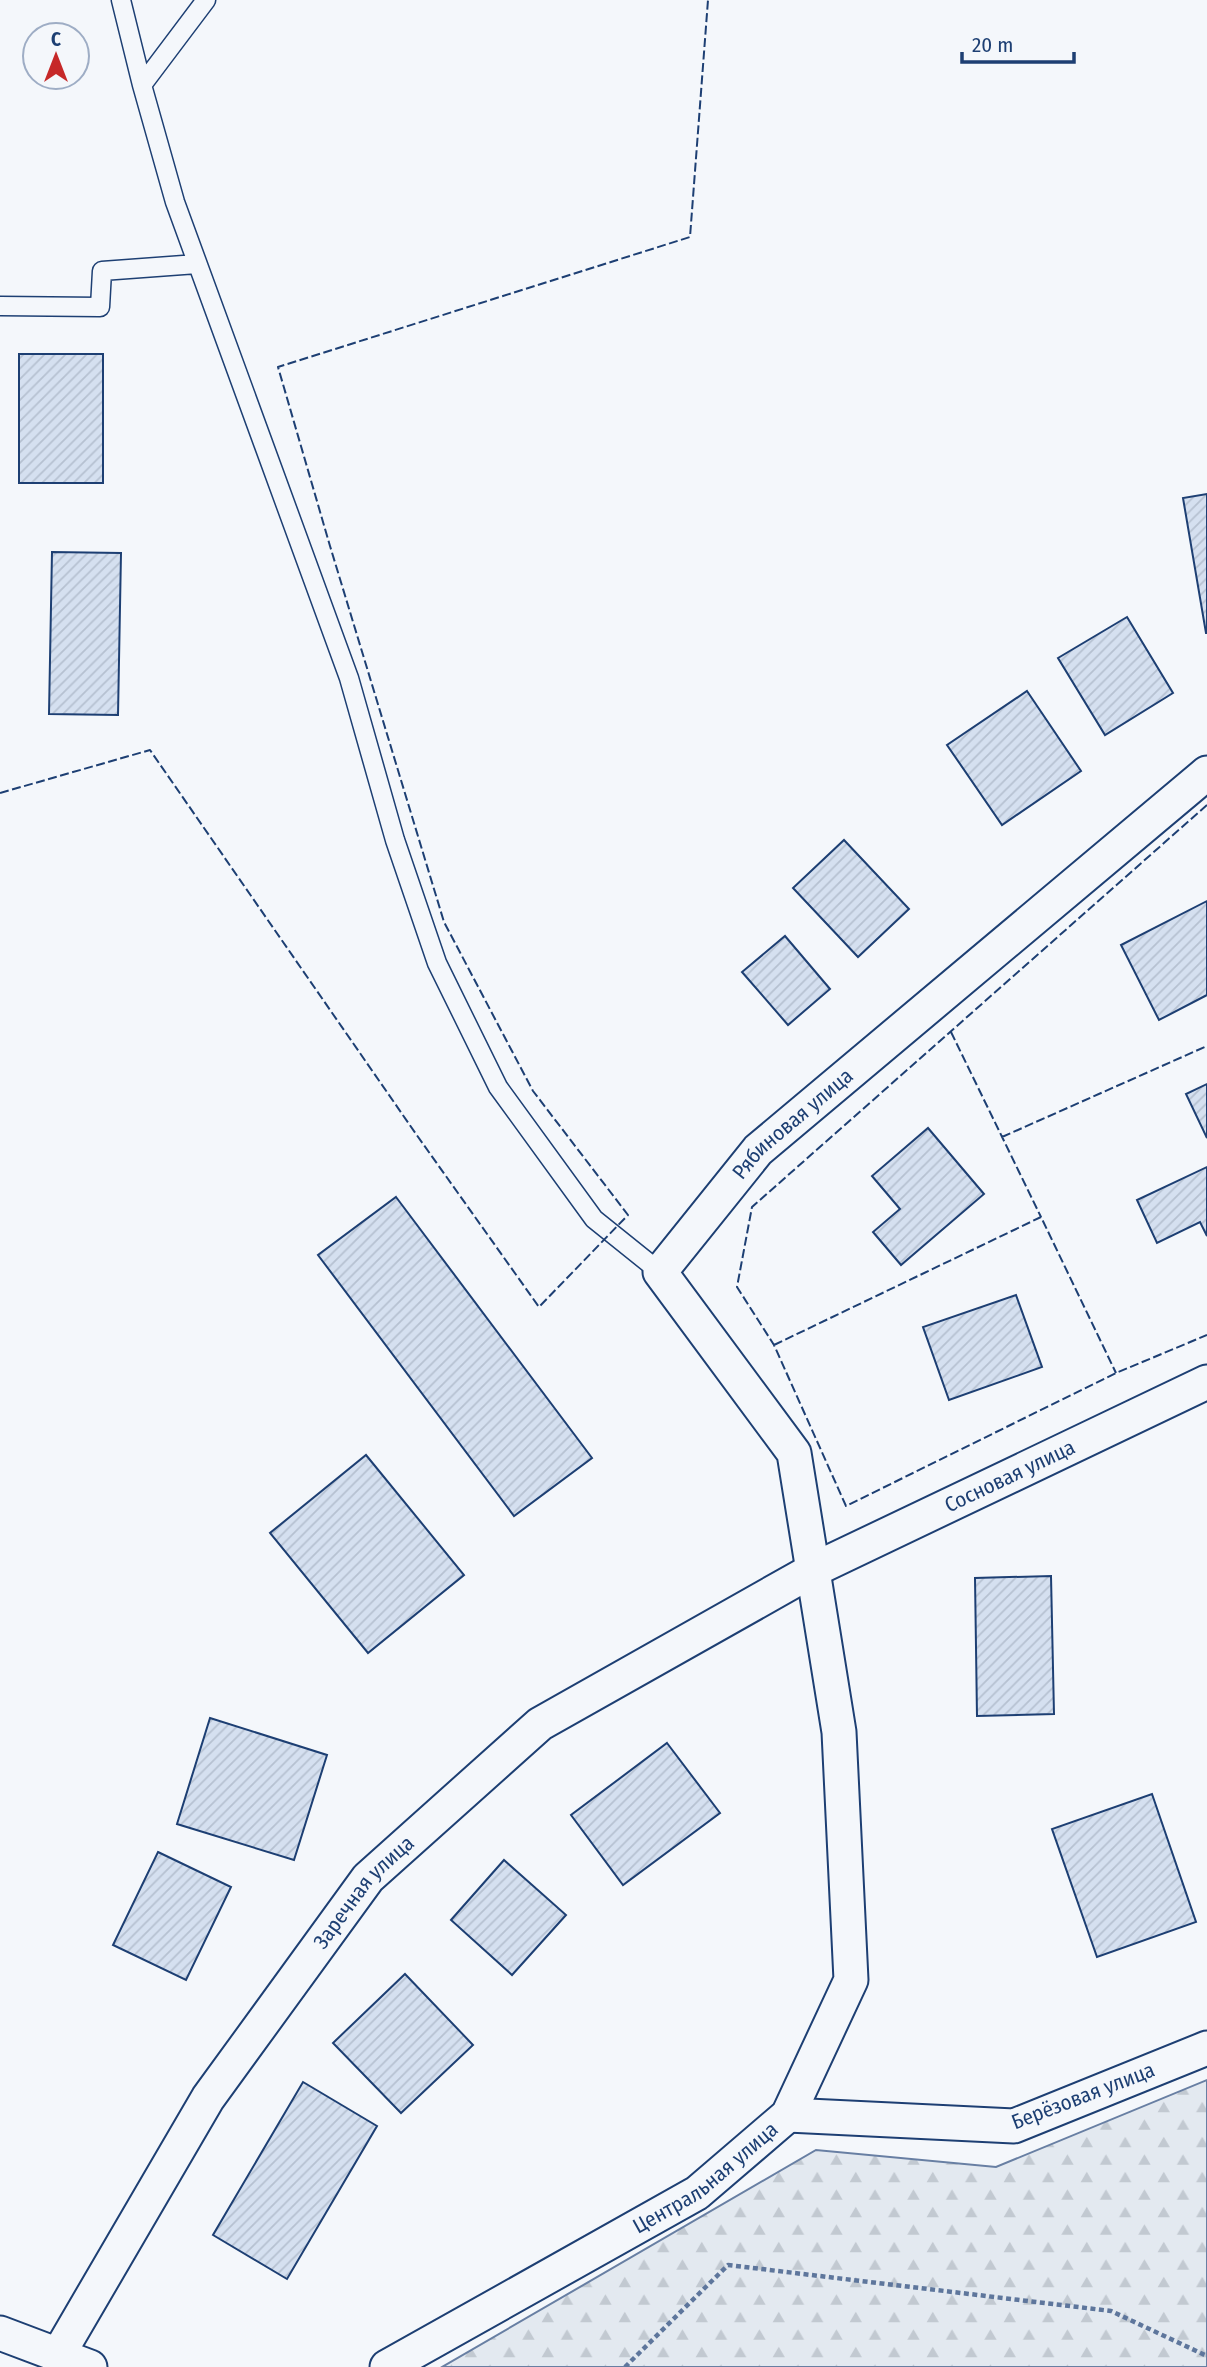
<svg xmlns="http://www.w3.org/2000/svg" width="1207" height="2367" font-family="'Fira Sans Condensed',sans-serif">
<defs>
<pattern id="forest-firs" width="22" height="20" patternUnits="userSpaceOnUse" patternTransform="scale(1.75)"><rect width="22" height="20" fill="#e3e9f0"/><path d="M5 1l3.5 6h-7zM16 11l3.5 6h-7z" fill="#c2c9d1"/></pattern>
<pattern id="building-hatch" width="6" height="6" patternUnits="userSpaceOnUse" patternTransform="scale(1.75)"><rect width="6" height="6" fill="#d5e0f0"/><path d="M-1 1l2-2M0 6l6-6M5 7l2-2" fill="none" stroke="#b6c1d1"/></pattern>
</defs>
<rect width="100%" height="100%" fill="#f4f7fb"/>
<path fill="url(#forest-firs)" stroke="#687fa3" stroke-width="2" d="M1207,2080V2367H442L816,2150L996,2167Z"/>
<path fill="url(#building-hatch)" stroke="#1d3f73" stroke-width="2" d="M19,354H103V483H19Z
M1207,494V633H1206L1183,498Z
M52,552L121,553L118,715L49,714Z
M1127,617L1173,693L1105,735L1058,658Z
M1027,691L1081,771L1002,825L947,745Z
M844,840L909,909L858,957L793,888Z
M1207,901V995L1159,1020L1121,945Z
M785,936L830,989L788,1025L742,972Z
M1207,1084V1138L1186,1094Z
M928,1128L984,1194L901,1265L873,1232L900,1209L872,1176Z
M1207,1167V1236L1200,1222L1157,1243L1137,1200Z
M396,1197L592,1458L514,1516L318,1255Z
M1016,1295L1042,1367L949,1400L923,1327Z
M366,1455L464,1575L368,1653L270,1533Z
M1051,1576L1054,1714L977,1716L975,1578Z
M210,1718L327,1755L294,1860L177,1824Z
M667,1743L720,1813L623,1885L571,1815Z
M1152,1794L1196,1922L1097,1957L1052,1829Z
M158,1852L231,1887L186,1980L113,1945Z
M504,1860L566,1915L512,1975L451,1920Z
M405,1974L473,2045L401,2113L333,2043Z
M303,2082L377,2126L287,2279L213,2235Z"/>
<g fill="none" stroke-linecap="round" stroke-linejoin="round">
<g stroke="#1d3f73" stroke-width="21">
<path id="lane" d="M121,0L142,85
M206,0L142,85L175,202L349,678L395,840L437,963L498,1087L594,1219L660,1272
M0,306L100,307L102,271L197,264"/>
</g>
<g stroke="#1d3f73" stroke-width="37">
<g id="street">
<path d="M788,2115L1014,2126L1207,2048"/>
<path d="M0,2333L90,2367"/>
<path id="s1" d="M58,2355L208,2098L368,1878L540,1724L813,1570L1207,1382"/>
<path id="s2" d="M387,2367L697,2193L788,2115L851,1980L839,1732L794,1453L660,1272L758,1150L1207,773"/>
</g>
</g>
<path stroke="#5e769c" stroke-width="4.5" stroke-dasharray="5 3.5" stroke-linecap="butt" d="M625,2367L728,2265L1111,2311L1207,2356"/>
<use href="#lane" stroke="#f4f7fb" stroke-width="18"/>
<use href="#street" stroke="#f4f7fb" stroke-width="33"/>
<path stroke="#1d3f73" stroke-width="2" stroke-dasharray="9 3.5" stroke-linecap="butt" d="M0,793L150,750L416,1134L539,1307L628,1215L533,1091L444,922L330,546L278,367L690,237L708,0
M1207,805L752,1207L737,1287L774,1345L846,1506L1116,1373L1207,1335
M951,1032L1041,1217
M1002,1137L1207,1046
M774,1345L1041,1217L1116,1373"/>
</g>
<g text-anchor="middle" dominant-baseline="central" stroke-width="5" stroke-linejoin="round" paint-order="stroke">
<g font-size="21" fill="#1d3f73" stroke="#f4f7fb">
<text stroke="none"><textPath href="#s2" startOffset="1580">Рябиновая улица</textPath></text>
<text stroke="none"><textPath href="#s1" startOffset="1332">Сосновая улица</textPath></text>
<text stroke="none"><textPath href="#s1" startOffset="556">Заречная улица</textPath></text>
<text transform="translate(1083 2096) rotate(-21)">Берёзовая улица</text>
<text stroke="none"><textPath href="#s2" startOffset="371">Центральная улица</textPath></text>
</g>
</g>
<g transform="translate(56 56)"><circle r="33" fill="#f4f7fb" stroke="#9eadc5" stroke-width="2"/>
<path d="M0-5L12 26L0 18L-12 26Z" fill="#c62828"/>
<text y="-10" font-size="19" font-weight="bold" text-anchor="middle" fill="#1d3f73">С</text>
</g>
<path d="M962 52v10h112v-10" fill="none" stroke="#1d3f73" stroke-width="3.5"/>
<text x="972" y="52" font-size="21" fill="#1d3f73" stroke="#f4f7fb" stroke-width="5" paint-order="stroke">20 m</text>
</svg>
